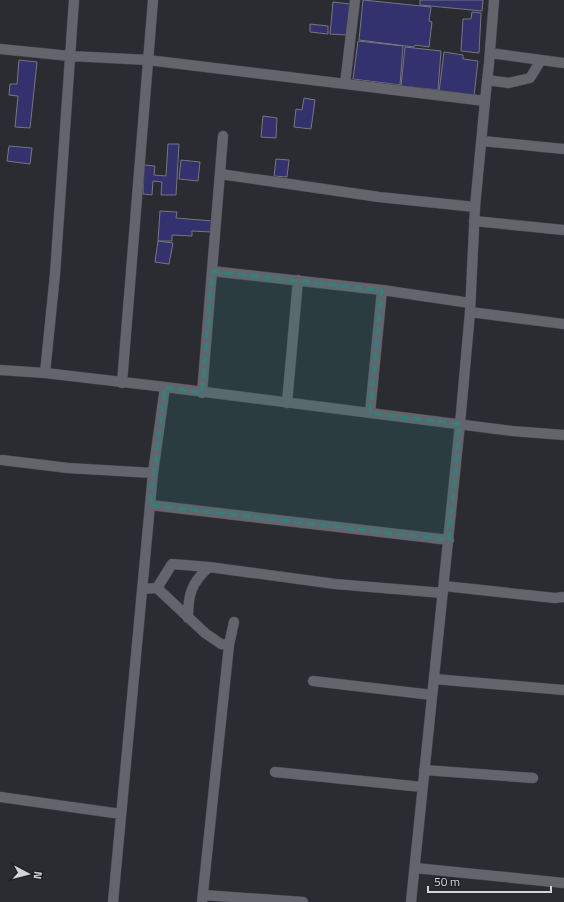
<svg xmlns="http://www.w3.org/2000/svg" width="564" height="902" font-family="'Titillium Web',sans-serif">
<rect width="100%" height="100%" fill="#2b2b32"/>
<path fill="#33326f" stroke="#75767d" d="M363,0L431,7L429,21L432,22L429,47L415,45L414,47L359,40Z
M420,0H483L482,11L420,5Z
M333,2L350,4L347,35L330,34Z
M472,12L481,13L479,53L461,51L463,19H471Z
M310,24L328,26V34L310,32Z
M358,41L403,46L400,85L353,79Z
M405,47L441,51L438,90L401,86Z
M444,52L463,55V59L478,61L474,96L439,92Z
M19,60L37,62L30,128L15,127L18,96L9,95L10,84H17Z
M304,98L315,100L311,129L294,127L296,109L302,110Z
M263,116L277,118L276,138L261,137Z
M168,144H179L176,195H161L162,182L153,181L152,195L143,194L144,165L155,166L154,175L166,176Z
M9,146L32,148L30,164L7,161Z
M276,159L289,160L287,177L274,176Z
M181,160L200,162L198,181L179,179Z
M160,211L177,212L176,218L213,221L211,232L192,231V236L172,235V241H158Z
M158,241L173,243L169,264L155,262Z"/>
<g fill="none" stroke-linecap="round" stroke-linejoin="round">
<g stroke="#45464b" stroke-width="11">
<path id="street" d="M0,49L70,56L148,60L485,101
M490,53L564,63
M487,80L509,83L530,78L541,60
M345,84L355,0
M482,141L564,149
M220,174L379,197L475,207
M474,221L564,230
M212,271L382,290L470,303
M470,312L564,324
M0,370L45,373L165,387L512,431L564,435
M45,373L55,274L74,0
M122,383L153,0
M202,393L223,136
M287,403L298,280
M370,413L382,290
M2,460L68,468L153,473
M150,505L449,540
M444,586L555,598L564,597
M157,588L205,633L221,644L229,645L234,622
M143,589L157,588L172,564L209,567L335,584L443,593
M188,618C188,595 191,583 209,567
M434,679L564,690
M313,681L432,695
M424,770L533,778
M275,772L422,787
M0,797L121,814
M415,868L564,883
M203,895L303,902
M113,902L153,473L165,387
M202,902L229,645
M411,902L460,424L470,312L475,207L485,101L489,63L494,0"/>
</g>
<use href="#street" stroke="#64656c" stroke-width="10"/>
</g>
<path fill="#2d847e" fill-opacity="0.2" stroke="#2d847e" stroke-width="3" stroke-dasharray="8 5" stroke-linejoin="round" d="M212,271L382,290L370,413L460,424L449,540L150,505L165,387L202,393Z"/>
<g transform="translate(28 874) rotate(97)" stroke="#212228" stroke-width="3" paint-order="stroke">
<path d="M0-3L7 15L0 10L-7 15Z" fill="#d4d4d8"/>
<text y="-6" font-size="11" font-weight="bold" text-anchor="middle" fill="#d4d4d8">N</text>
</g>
<path d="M428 886v6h123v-6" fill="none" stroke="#d4d4d8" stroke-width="2"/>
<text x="434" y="886" font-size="12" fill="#d4d4d8" stroke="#212228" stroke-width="3" paint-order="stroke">50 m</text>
</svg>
